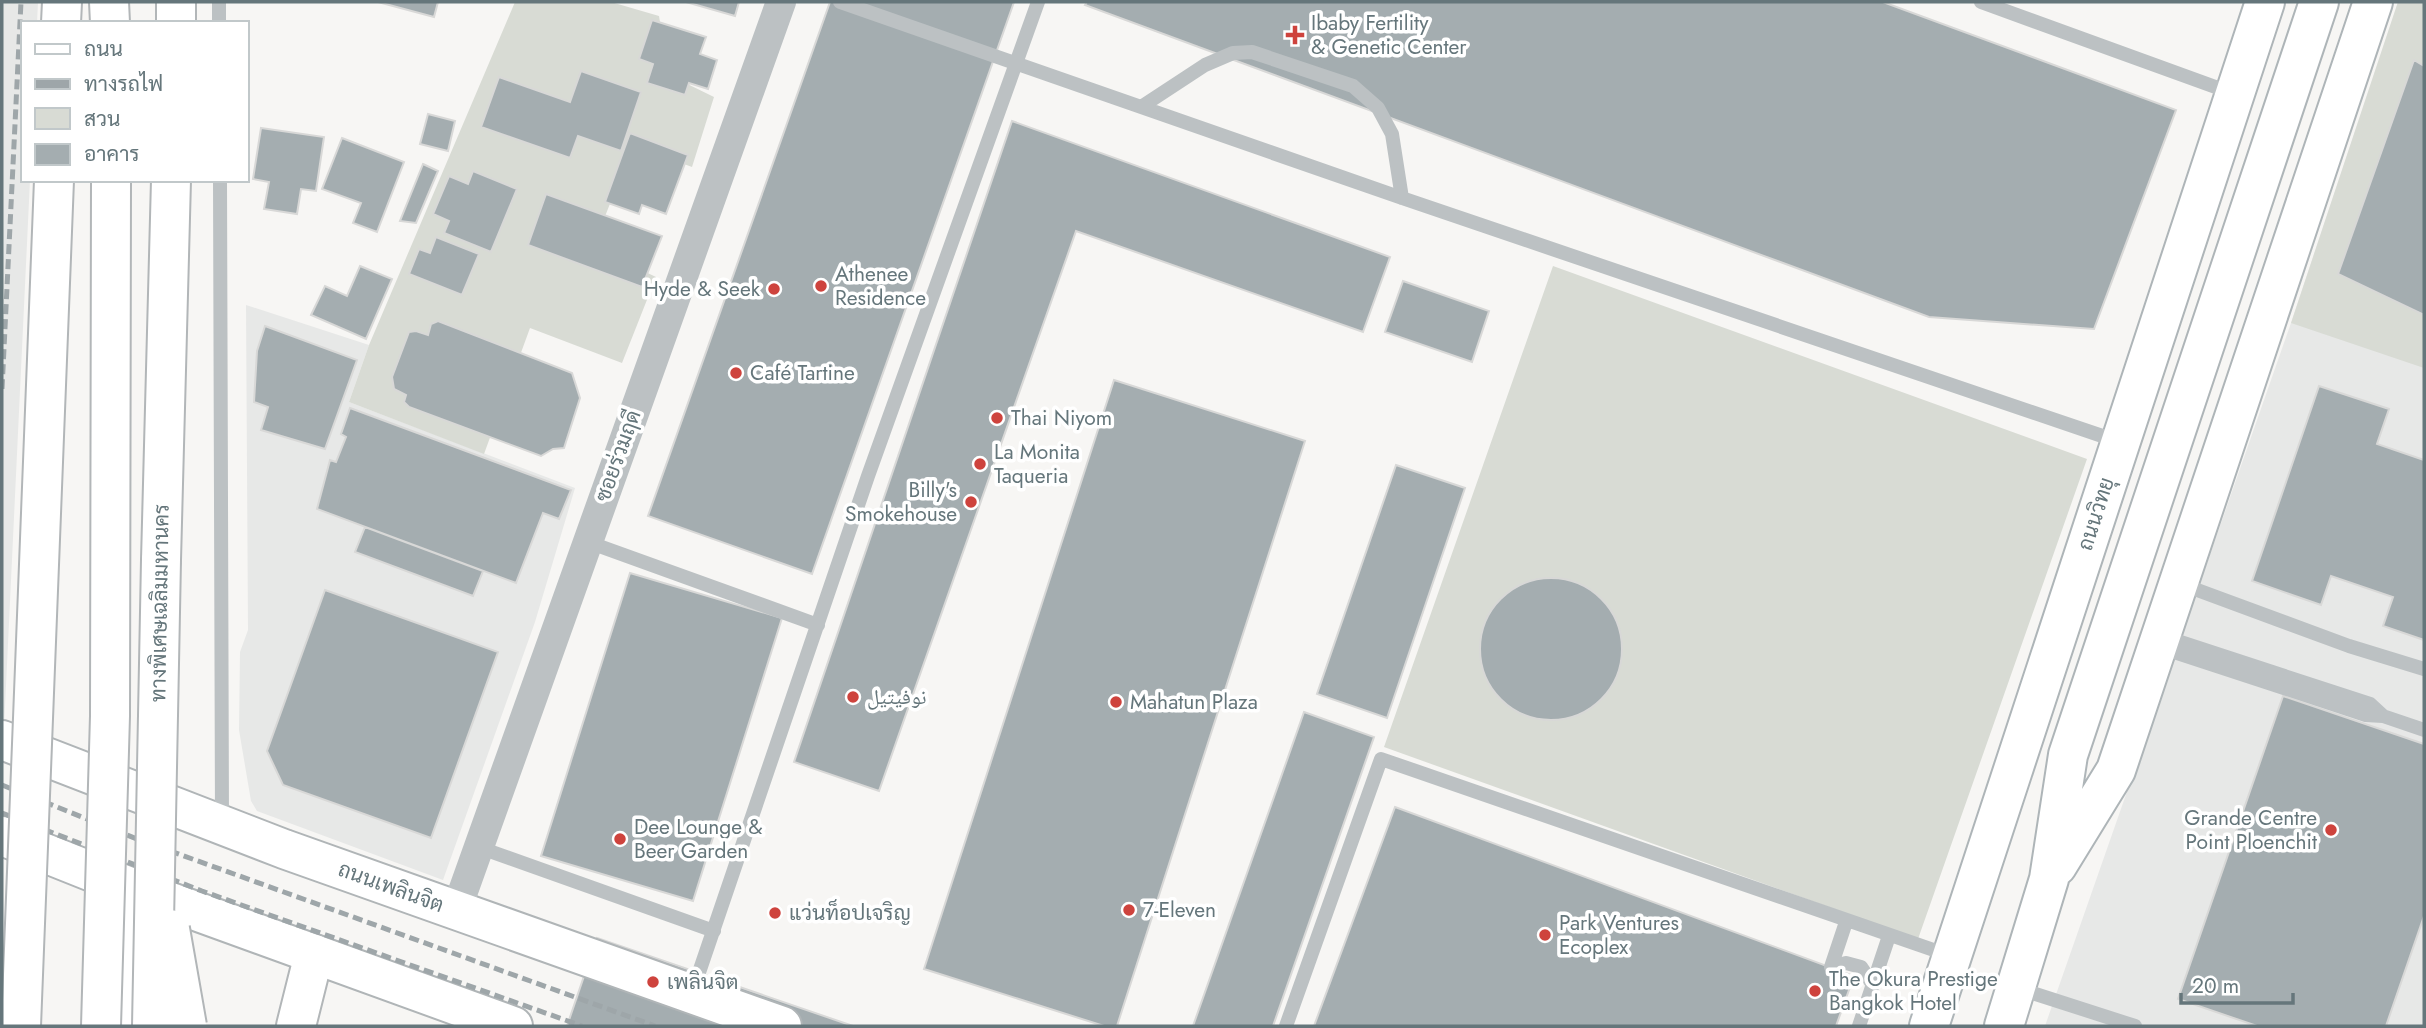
<svg xmlns="http://www.w3.org/2000/svg" width="2426" height="1028" font-family="Jost,'Noto Naskh Arabic',Sarabun,sans-serif">
<rect width="100%" height="100%" fill="#f7f6f4"/>
<path fill="#e7e8e7" d="M2,2H38L37,23H23V180H30L2,770Z
M2398,2H2424V1026H2045L2291,323Z
M246,305L369,345L349,402L575,488L535,622L443,880L257,811L251,801L239,730L240,652L248,630Z"/>
<path fill="#d8dbd4" d="M515,2H611L659,16L669,75L714,97L692,167L633,145L593,247L656,277L622,363L530,328L484,454L349,402L369,345Z
M2398,2H2424V368L2291,323Z
M1553,266L2087,459L1918,939L1384,747Z"/>
<path fill="#a4adb0" stroke="#d8d8d7" stroke-width="2" d="M378,2H438L434,17Z
M686,2H739L735,16Z
M830,2H1014L812,574L648,516Z
M1087,2H1883L2176,110L2094,329L1929,317L1085,5Z
M652,20L706,37L700,54L717,60L708,89L689,83L685,95L647,83L653,64L639,59Z
M2414,60L2424,66V315L2338,274Z
M581,71L641,92L621,151L578,136L570,158L481,127L499,77L570,102Z
M428,114L455,121L448,151L420,144Z
M1012,121L1390,257L1363,332L1076,231L879,791L794,762Z
M261,128L324,137L316,191L301,189L297,214L264,209L269,182L253,179Z
M630,133L688,155L666,214L642,205L639,214L605,202Z
M342,138L404,162L377,232L353,223L361,203L322,189Z
M423,164L438,171L416,223L400,221Z
M473,171L517,189L491,252L444,233L449,221L433,214L449,176L468,184Z
M546,194L662,236L642,287L528,245Z
M436,237L479,254L462,295L409,274L419,249L430,253Z
M360,266L392,279L366,339L311,315L325,286L347,296Z
M1403,281L1489,311L1472,362L1385,332Z
M438,321L572,373L580,398L564,448L553,449L541,456L409,407L404,402L406,395L394,389L392,377L409,332L416,331L428,335L431,324Z
M265,326L357,360L325,449L261,430L268,407L254,402L257,351Z
M1114,380L1305,441L1117,1026H1104L924,969Z
M2319,386L2389,409L2377,444L2424,460V640L2383,626L2393,597L2331,576L2321,605L2252,581Z
M350,408L571,490L559,519L543,513L516,583L317,509L330,460L336,462L346,437L341,434Z
M1396,465L1465,488L1387,718L1317,694Z
M365,527L483,571L473,596L355,552Z
M630,573L782,618L693,901L541,856Z
M1480 649a71 71 0 1 1 142 0a71 71 0 1 1-142 0Z
M325,590L498,652L431,838L283,785L267,751Z
M2283,696L2424,744V916L2386,1026H2257L2178,999Z
M1304,712L1374,737L1273,1026H1193Z
M1395,807L1854,976L1836,1026H1314Z
M597,938L853,1026H567Z"/>
<g fill="none" stroke-linecap="round" stroke-linejoin="round">
<g stroke="#aeb5b8" stroke-width="42">
<path id="secondary" d="M2057,866L2116,770L2373,2
M1929,1026L2265,2
M2004,1026L2049,879L2068,755L2319,2"/>
</g>
<g stroke="#b0b5b7" stroke-width="42">
<path id="primary" d="M2,740L284,849L782,1026
M2,836L135,889L513,1026"/>
</g>
<g stroke="#b2b6b8" stroke-width="42">
<path id="motorway" d="M109,2L110,23
M61,23L62,2
M176,23V2
M161,560L171,180
M128,1026L135,977V889
M296,1026L314,954"/>
</g>
<path stroke="#bcc1c3" stroke-width="14" d="M219,2V23
M840,2L1402,198L2120,442
M1981,2L2232,93
M1141,107L1205,65L1233,53L1252,52L1353,86L1378,108L1392,134L1402,198
M220,180L222,823
M588,542L818,625
M2181,584L2349,646L2424,669
M2162,636L2370,704L2383,716
M2159,647L2366,715L2383,716L2424,730
M478,847L714,931
M1831,967L1846,963L1861,967L1873,985
M1831,967L1846,922
M2017,988L2135,1026
M692,993L868,476L1038,2
M1286,1026L1381,759L1951,956
M1859,1026L1889,936"/>
<path stroke="#bcc1c3" stroke-width="30" d="M456,911L781,2"/>
<use href="#secondary" stroke="#fff" stroke-width="38"/>
<use href="#primary" stroke="#fff" stroke-width="38"/>
<use href="#motorway" stroke="#fff" stroke-width="38"/>
<path stroke="#9ea6a9" stroke-width="5" stroke-dasharray="10 5" stroke-linecap="butt" d="M2,389L21,2
M2,785L137,839L655,1026
M2,813L202,891L582,1026"/>
<g stroke="#b2b6b8" stroke-width="42" stroke-linecap="butt">
<path id="motorway-bridge" d="M170,929L187,1026
M21,1026L54,180
M101,1026L110,716L111,180
M152,1026L161,560"/>
</g>
<use href="#motorway-bridge" stroke="#fff" stroke-width="38"/>
</g>
<g fill="#ce433d" stroke="#fff" stroke-width="2.5">
<path d="M1291.5 24.5h7v7h7v7h-7v7h-7v-7h-7v-7h7z"/>
<circle cx="821" cy="286" r="7"/>
<circle cx="774" cy="289" r="7"/>
<circle cx="736" cy="373" r="7"/>
<circle cx="997" cy="418" r="7"/>
<circle cx="980" cy="464" r="7"/>
<circle cx="971" cy="502" r="7"/>
<circle cx="853" cy="697" r="7"/>
<circle cx="1116" cy="702" r="7"/>
<circle cx="2331" cy="830" r="7"/>
<circle cx="620" cy="839" r="7"/>
<circle cx="1129" cy="910" r="7"/>
<circle cx="775" cy="913" r="7"/>
<circle cx="1545" cy="935" r="7"/>
<circle cx="653" cy="982" r="7"/>
<circle cx="1815" cy="991" r="7"/>
</g>
<g text-anchor="middle" dominant-baseline="central" stroke-width="7" stroke-linejoin="round" paint-order="stroke">
<g font-size="21" fill="#65767b" stroke="#fff" text-anchor="start">
<text x="1311" y="23">Ibaby Fertility<tspan x="1311" dy="24">&amp; Genetic Center</tspan></text>
<text x="835" y="274">Athenee<tspan x="835" dy="24">Residence</tspan></text>
<text x="760" y="289" text-anchor="end">Hyde &amp; Seek</text>
<text x="750" y="373">Café Tartine</text>
<text x="1011" y="418">Thai Niyom</text>
<text x="994" y="452">La Monita<tspan x="994" dy="24">Taqueria</tspan></text>
<text x="957" y="490" text-anchor="end">Billy's<tspan x="957" dy="24">Smokehouse</tspan></text>
<text x="867" y="697">نوفيتيل</text>
<text x="1130" y="702">Mahatun Plaza</text>
<text x="2317" y="818" text-anchor="end">Grande Centre<tspan x="2317" dy="24">Point Ploenchit</tspan></text>
<text x="634" y="827">Dee Lounge &amp;<tspan x="634" dy="24">Beer Garden</tspan></text>
<text x="1143" y="910">7-Eleven</text>
<text x="789" y="913">แว่นท็อปเจริญ</text>
<text x="1559" y="923">Park Ventures<tspan x="1559" dy="24">Ecoplex</tspan></text>
<text x="1829" y="979">The Okura Prestige<tspan x="1829" dy="24">Bangkok Hotel</tspan></text>
<text x="667" y="982">เพลินจิต</text>
</g>
<g font-size="21" fill="#65767b" stroke="#fff">
<text transform="translate(618 456) rotate(-70)">ซอยร่วมฤดี</text>
<text transform="translate(2096 514) rotate(-72)">ถนนวิทยุ</text>
<text transform="translate(160 603) rotate(-89)">ทางพิเศษเฉลิมมหานคร</text>
<text transform="translate(391 887) rotate(20)">ถนนเพลินจิต</text>
</g>
</g>
<rect width="2426" height="1028" fill="none" stroke="#65767b" stroke-width="7"/>
<rect x="21" y="21" width="228" height="161" fill="#ffffff" stroke="#c1c8ca" stroke-width="2"/>
<rect x="35" y="44" width="35" height="10" fill="#ffffff" stroke="#c1c8ca" stroke-width="2"/>
<text x="84" y="56" font-size="21" fill="#65767b">ถนน</text>
<rect x="35" y="79" width="35" height="10" fill="#9ea6a9" stroke="#c1c8ca" stroke-width="2"/>
<text x="84" y="91" font-size="21" fill="#65767b">ทางรถไฟ</text>
<rect x="35" y="108" width="35" height="21" fill="#d8dbd4" stroke="#c1c8ca" stroke-width="2"/>
<text x="84" y="126" font-size="21" fill="#65767b">สวน</text>
<rect x="35" y="144" width="35" height="21" fill="#a4adb0" stroke="#c1c8ca" stroke-width="2"/>
<text x="84" y="161" font-size="21" fill="#65767b">อาคาร</text>
<path d="M2181 993v10h112v-10" fill="none" stroke="#65767b" stroke-width="3.5"/>
<text x="2192" y="993" font-size="21" fill="#65767b" stroke="#ffffff" stroke-width="5" paint-order="stroke">20 m</text>
</svg>
